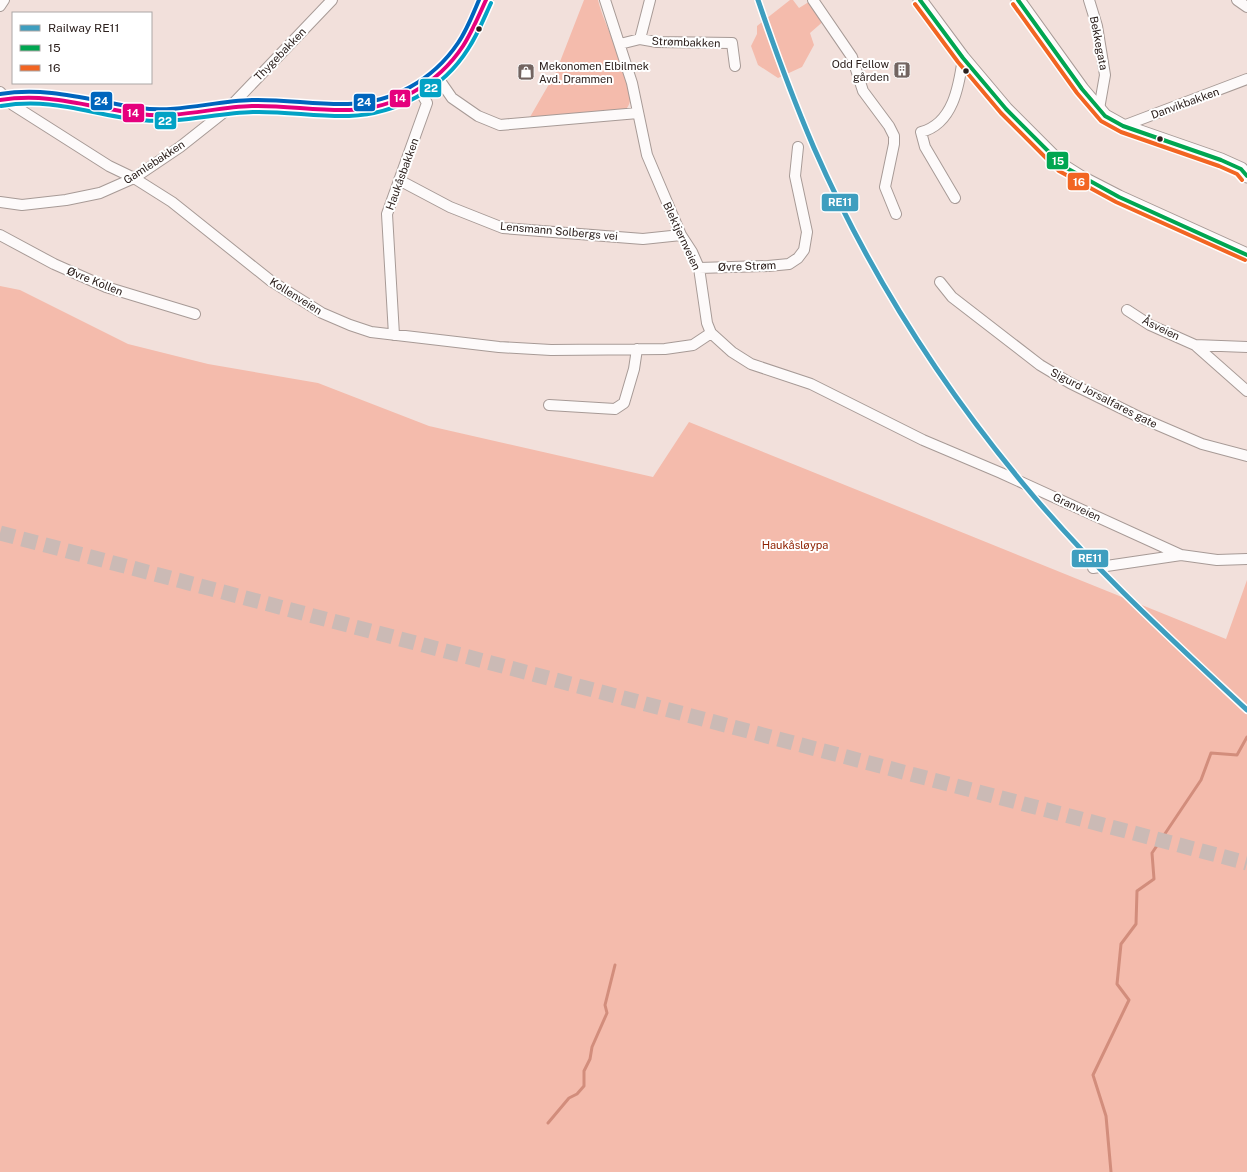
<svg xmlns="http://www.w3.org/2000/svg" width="1247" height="1172" font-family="'Public Sans',sans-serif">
<rect width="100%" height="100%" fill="#f2e0db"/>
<path fill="#f4bbac" d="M584,0H598C605,30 632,71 630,100C630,104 627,108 625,111L530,117L556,72Z
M790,0H793L799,8L812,0L826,19L810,33L814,45L802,67L778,78L758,65L751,46L757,34V26Z
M0,286L20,290L128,344L208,364L318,383L429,426L653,477L689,422L1226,639L1247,580V1172H0Z"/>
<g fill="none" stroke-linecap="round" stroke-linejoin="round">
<path stroke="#d28d7c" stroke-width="3" d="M548,1123L569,1098L577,1094L584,1086V1071L590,1059L592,1047L607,1013L605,1005L615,965
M1111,1172L1106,1116L1093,1075L1129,1000L1117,984L1121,944L1136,924L1137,891L1154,879L1152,853L1201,780L1211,753L1237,755L1247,737"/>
<path stroke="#cbbab5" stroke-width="15" stroke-dasharray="15 8" stroke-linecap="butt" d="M0,533L1247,863"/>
<g stroke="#a79a96" stroke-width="12">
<path id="minor" d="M605,0L632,83L647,155L681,235L692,252L699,268L707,323L711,333L732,352L751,364L811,384L923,440L1001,473L1181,555L1217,560L1247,559
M813,0L852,57L863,91L889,126L894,136V144L885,187L896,214
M1089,0L1097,26L1105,75L1099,109
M1237,0L1247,7
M0,6L4,0
M640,39L657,42L732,43L735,66
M620,44L640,39L650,0
M436,75L452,98L478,116L500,125L638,113
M0,92L13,105L109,166L134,178L172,202L271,281L322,313L350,325L371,332L499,347L551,350L665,349L693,345L711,333
M1123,126L1247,79
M399,180L450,207L503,228L643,239L681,235
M955,198L925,147L921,132C953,124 959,86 963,58
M0,202L22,205L66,200L100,193L134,178L180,147L228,109L332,0
M0,235L54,264L106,287L195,314
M699,268L768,266L789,264L798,258L804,250L807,232L795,176L798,147
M940,282L952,297L1040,365L1070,383L1139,417L1202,444L1247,456
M1127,310L1150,325L1195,345L1247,347
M394,335L387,214L427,103L419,89
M1195,345L1247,391
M549,405L615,409L624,403L634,369L637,349
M1093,568L1181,555"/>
</g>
<g stroke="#a79a96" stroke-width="15">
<path id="major" d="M920,0L963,58L1006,109L1063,166L1082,178L1119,197L1247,255
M1018,0L1082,89L1105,116L1123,126L1221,160L1241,169L1247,176
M0,100C47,89 94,107 140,114C179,120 214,107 252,106C284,105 316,110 349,110C394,109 438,85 463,46C472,31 479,15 486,0"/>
</g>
<use href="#minor" stroke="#fdfafa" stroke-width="10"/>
<use href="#major" stroke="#fdfafa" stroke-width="13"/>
<g stroke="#fff" stroke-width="7">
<path id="bus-1" d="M920,0L963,58L1006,109L1063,166L1119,197L1247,255
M1018,0L1082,89L1105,116L1123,126L1221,160L1241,169L1247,176"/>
</g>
<g stroke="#fff" stroke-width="7">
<path id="bus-2" d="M915,4L958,62L1001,113L1059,171L1116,202L1245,260
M1013,4L1077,93L1101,121L1121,132L1219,166L1237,174L1242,180"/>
</g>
<g stroke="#fff" stroke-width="7">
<path id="bus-3" d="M0,100C51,92 91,108 140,114C178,119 214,107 252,106C284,105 316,111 349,110C394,109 438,84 463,46C472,32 479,15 486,0"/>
</g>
<g stroke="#fff" stroke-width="7">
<path id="bus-4" d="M1,106C54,97 91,115 141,120C179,124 215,113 253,112C285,111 317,117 349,116C397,114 443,89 468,49C478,34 484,18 491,3"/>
</g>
<g stroke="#fff" stroke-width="7">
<path id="bus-5" d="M0,94C49,86 92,101 140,108C178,113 214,101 252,100C284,99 316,105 348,104C392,103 433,80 458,43C467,30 473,14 479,0"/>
</g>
<use href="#bus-1" stroke="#00a651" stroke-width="4"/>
<use href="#bus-2" stroke="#f26522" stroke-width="4"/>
<use href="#bus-3" stroke="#e5007d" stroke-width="4"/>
<use href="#bus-4" stroke="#02a2c5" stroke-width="4"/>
<use href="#bus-5" stroke="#0065bd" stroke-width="4"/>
<g stroke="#fff" stroke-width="8">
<path id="rail-1" d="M758,0C775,50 793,99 814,148C867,269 940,384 1025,486C1092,567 1170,638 1247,710"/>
</g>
<use href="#rail-1" stroke="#3e9ebf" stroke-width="5"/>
</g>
<defs>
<g id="building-square" transform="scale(0.9)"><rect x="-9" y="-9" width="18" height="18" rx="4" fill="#726460" stroke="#fff"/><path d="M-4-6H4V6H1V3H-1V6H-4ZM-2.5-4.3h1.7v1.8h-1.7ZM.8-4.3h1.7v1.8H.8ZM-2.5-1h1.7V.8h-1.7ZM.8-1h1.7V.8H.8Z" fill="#fff"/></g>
<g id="shop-square" transform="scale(0.9)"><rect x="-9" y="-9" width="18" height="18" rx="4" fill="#726460" stroke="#fff"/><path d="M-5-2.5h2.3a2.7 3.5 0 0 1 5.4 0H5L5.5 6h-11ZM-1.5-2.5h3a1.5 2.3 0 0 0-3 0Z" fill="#fff"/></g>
</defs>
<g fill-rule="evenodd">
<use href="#building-square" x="902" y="70"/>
<use href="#shop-square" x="526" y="72"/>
</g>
<g fill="#2d211e" stroke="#fff" stroke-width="1.5">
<circle cx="479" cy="29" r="3.5"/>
<circle cx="966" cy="71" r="3.5"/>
<circle cx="1160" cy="139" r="3.5"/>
</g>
<g text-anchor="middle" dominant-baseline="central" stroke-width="4" stroke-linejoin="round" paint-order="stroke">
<g font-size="11" fill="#2d211e" stroke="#fff">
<text transform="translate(686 42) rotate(2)">Strømbakken</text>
<text transform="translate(1099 43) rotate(79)">Bekkegata</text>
<text transform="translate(280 54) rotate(-46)">Thygebakken</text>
<text transform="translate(1185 103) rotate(-20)">Danvikbakken</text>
<text transform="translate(154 162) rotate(-33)">Gamlebakken</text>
<text transform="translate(402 174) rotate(-70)">Haukåsbakken</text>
<text transform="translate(559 231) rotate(5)">Lensmann Solbergs vei</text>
<text transform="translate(682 236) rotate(65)">Blektjernveien</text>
<text transform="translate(747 266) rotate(-2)">Øvre Strøm</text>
<text transform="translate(95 281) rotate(22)">Øvre Kollen</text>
<text transform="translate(296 296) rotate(32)">Kollenveien</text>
<text transform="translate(1161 328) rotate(26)">Åsveien</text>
<text transform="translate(1104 398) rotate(27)">Sigurd Jorsalfares gate</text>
<text transform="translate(1077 507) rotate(25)">Granveien</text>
</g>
<g font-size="11" fill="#2d211e" stroke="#fff" text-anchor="end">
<text x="889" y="64">Odd Fellow<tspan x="889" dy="13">gården</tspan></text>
<text x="539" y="66" text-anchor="start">Mekonomen Elbilmek<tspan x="539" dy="13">Avd. Drammen</tspan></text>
</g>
<g font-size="11" fill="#902202" stroke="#fff">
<text x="795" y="545">Haukåsløypa</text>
</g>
</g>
<g stroke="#fff" stroke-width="1.5">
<rect x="419" y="78" width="23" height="20" rx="4" fill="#02a2c5"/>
<rect x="389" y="89" width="22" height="19" rx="4" fill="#e5007d"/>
<rect x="90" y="91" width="23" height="20" rx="4" fill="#0065bd"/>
<rect x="353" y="93" width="23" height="19" rx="4" fill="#0065bd"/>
<rect x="122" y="103" width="23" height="20" rx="4" fill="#e5007d"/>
<rect x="154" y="111" width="23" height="19" rx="4" fill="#02a2c5"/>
<rect x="1046" y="151" width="23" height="19" rx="4" fill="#00a651"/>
<rect x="1067" y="172" width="23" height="19" rx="4" fill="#f26522"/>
<rect x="821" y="193" width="38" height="19" rx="4" fill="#3e9ebf"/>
<rect x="1071" y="549" width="38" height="19" rx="4" fill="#3e9ebf"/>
</g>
<g font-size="11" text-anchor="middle" font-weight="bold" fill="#fff">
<text x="431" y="92">22</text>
<text x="400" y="102">14</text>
<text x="101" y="105">24</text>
<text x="364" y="106">24</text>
<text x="133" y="117">14</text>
<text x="165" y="125">22</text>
<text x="1058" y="165">15</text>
<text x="1079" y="186">16</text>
<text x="840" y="206">RE11</text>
<text x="1090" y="562">RE11</text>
</g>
<rect x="12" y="12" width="140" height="72" fill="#ffffff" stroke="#aba6a5"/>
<rect x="20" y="25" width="20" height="6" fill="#3e9ebf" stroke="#aba6a5"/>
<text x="48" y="32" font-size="12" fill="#2d211e">Railway RE11</text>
<rect x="20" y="45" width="20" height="6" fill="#00a651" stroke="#aba6a5"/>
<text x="48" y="52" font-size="12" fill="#2d211e">15</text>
<rect x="20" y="65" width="20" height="6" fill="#f26522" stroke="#aba6a5"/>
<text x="48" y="72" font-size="12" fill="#2d211e">16</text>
</svg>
